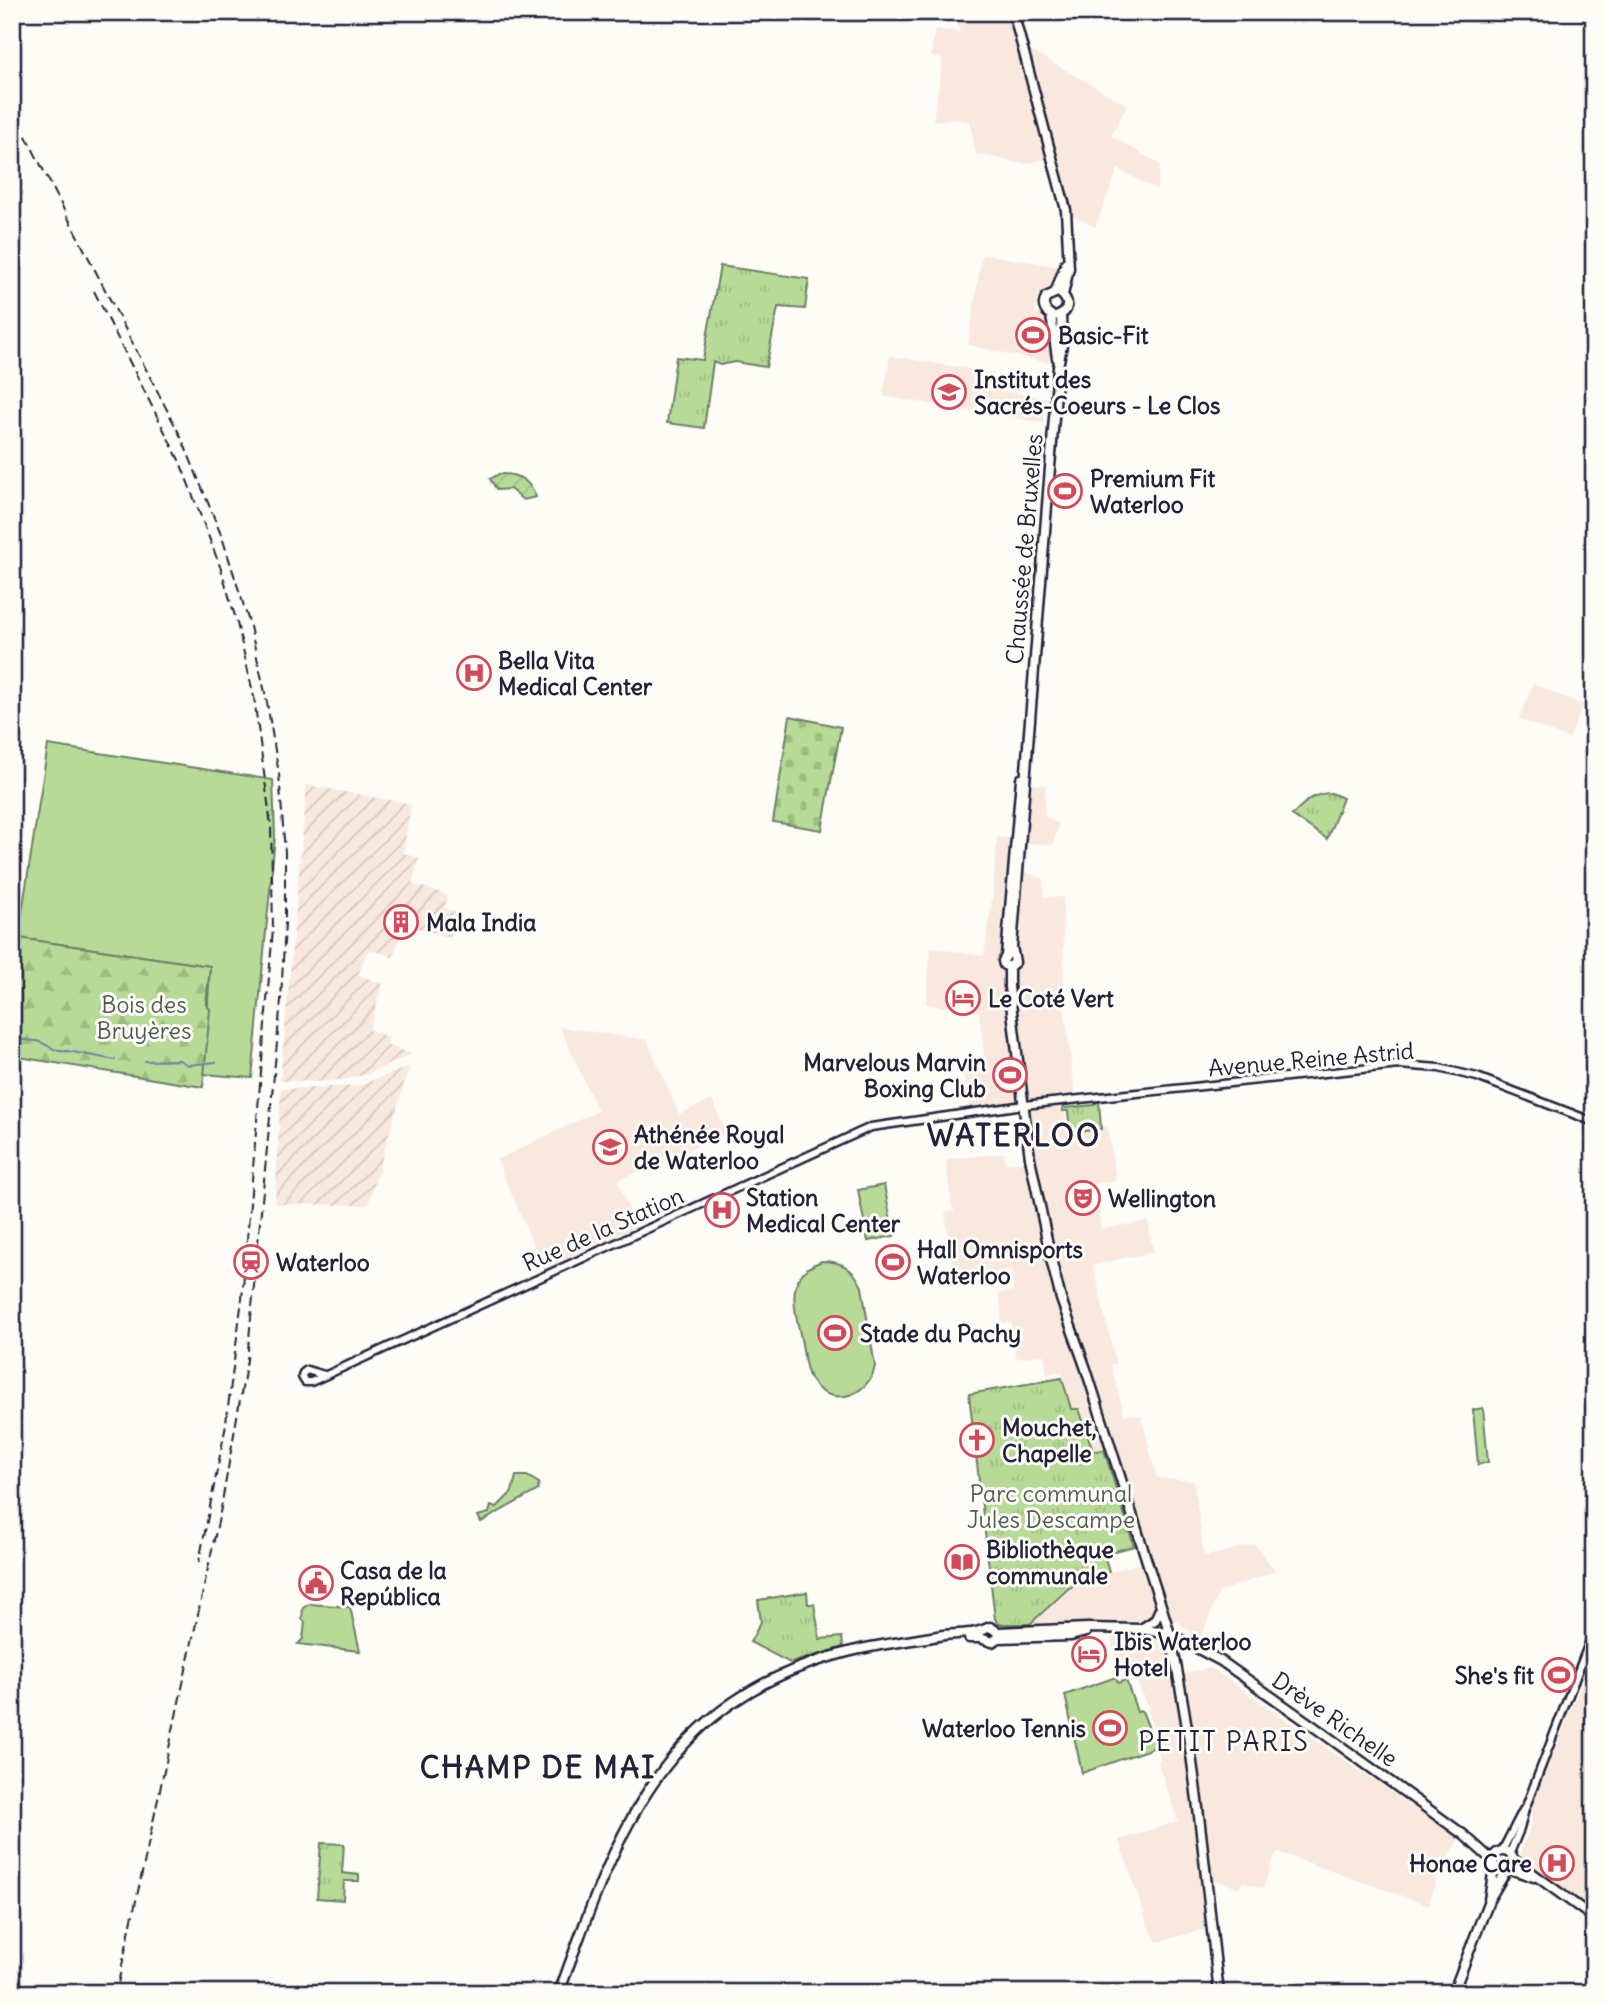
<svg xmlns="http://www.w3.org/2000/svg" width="1606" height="2005" font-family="Delius,sans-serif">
<defs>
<pattern id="industrial-furrows" width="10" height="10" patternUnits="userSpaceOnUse" patternTransform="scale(1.75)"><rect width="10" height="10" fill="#f9e8de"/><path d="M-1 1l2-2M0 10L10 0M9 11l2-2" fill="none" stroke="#d5c7bf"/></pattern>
<pattern id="forest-firs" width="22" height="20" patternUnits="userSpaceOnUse" patternTransform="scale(1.75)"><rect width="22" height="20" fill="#b7db96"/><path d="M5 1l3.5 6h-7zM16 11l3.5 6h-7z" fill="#9dbc82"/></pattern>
<pattern id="cemetery-stones" width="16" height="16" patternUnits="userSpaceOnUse" patternTransform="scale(1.75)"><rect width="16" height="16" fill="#b7db96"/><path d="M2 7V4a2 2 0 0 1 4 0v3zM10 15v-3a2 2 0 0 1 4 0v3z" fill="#9dbc82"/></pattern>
<pattern id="park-tufts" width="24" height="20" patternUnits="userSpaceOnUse" patternTransform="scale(1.75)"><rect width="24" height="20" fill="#b7db96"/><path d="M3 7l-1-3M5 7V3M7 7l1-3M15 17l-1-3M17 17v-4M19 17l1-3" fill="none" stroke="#9dbc82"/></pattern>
<pattern id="garden-furrows" width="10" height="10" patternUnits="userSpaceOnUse" patternTransform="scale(1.75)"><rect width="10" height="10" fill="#b7db96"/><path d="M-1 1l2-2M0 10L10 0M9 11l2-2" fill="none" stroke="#9dbc82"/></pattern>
</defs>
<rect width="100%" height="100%" fill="#fdfcf7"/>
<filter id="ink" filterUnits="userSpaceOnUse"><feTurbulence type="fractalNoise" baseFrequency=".0143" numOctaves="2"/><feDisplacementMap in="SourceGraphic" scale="14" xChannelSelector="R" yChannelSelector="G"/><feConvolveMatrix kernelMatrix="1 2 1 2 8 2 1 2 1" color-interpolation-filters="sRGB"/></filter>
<g filter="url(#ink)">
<path fill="#f9e8de" d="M955,12H1006L1046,159L1025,164L976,154L970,121L953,119L933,121L943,59L931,57L935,29L960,32Z
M1028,49L1127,105L1111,136L1160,164L1157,190L1118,169L1095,227L1073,216Z
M982,254L1060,267L1053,286L1038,293L1035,312L1051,325L1054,341L1048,363L968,345Z
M890,356L993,373L990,389L1048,398L1044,423L883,396Z
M1533,684L1583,705L1569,739L1519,719Z
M1027,784L1046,785L1044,816L1059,824L1053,845L1026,843L1022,871L1043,878L1044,897H1063L1064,1003L1075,1098L969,1110L964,1074L986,1071L979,1012L926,1004L931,948L984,956L993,892L997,837L1023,840Z
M560,1027L647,1040L679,1114L712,1100L726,1133L618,1180L635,1227L544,1269L497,1160L598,1111Z
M1064,1102L1067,1130L1107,1127L1116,1181L1094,1184L1101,1229L1148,1221L1153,1252L1093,1265L1116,1364L1111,1365L1124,1414L1141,1416L1157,1478L1194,1481L1204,1557L1255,1544L1275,1571L1219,1592L1200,1640L1176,1620L1031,1625L1080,1581L1148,1561L1112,1447L1094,1451L1079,1409L1071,1410L1062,1371L1047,1374L1044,1355L1016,1358L1011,1322L1002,1323L999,1293L1013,1291L1012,1269L954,1282L945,1212L955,1211L952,1208L946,1163L949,1159L1004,1153L1006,1164L1034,1159L1030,1106Z
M1111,1638H1156L1168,1643L1176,1680L1186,1673L1211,1668L1459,1839L1441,1868L1428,1905L1278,1852L1274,1857L1263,1889L1243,1882L1239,1888L1210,1879L1216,1926L1157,1942L1148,1926L1119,1840L1178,1821L1158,1763L1160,1758L1147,1705L1129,1665L1117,1667Z
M1594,1653V1911L1533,1870L1520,1852L1532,1822L1531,1808Z"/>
<path fill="url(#industrial-furrows)" d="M307,785L411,804L403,853L419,858L412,884L448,895L444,908L458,913L451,938L404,924L393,957L368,949L358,975L383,984L369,1030L389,1037L387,1045L411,1054L370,1073L348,1079L322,1082L280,1081Z
M409,1067L368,1205L275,1204L281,1089L357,1086Z"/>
<path fill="#b7db96" stroke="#6c7e68" stroke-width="2" d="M48,745L273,780L275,837L252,1078L204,1074L210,966L18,938Z
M884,1185L894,1236L868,1241L858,1190Z
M822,1261C842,1261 854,1269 862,1287L875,1366C869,1397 829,1409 811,1380C805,1371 804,1355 802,1344C796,1311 781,1275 822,1261Z
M1483,1408L1488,1462L1478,1465L1473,1410Z
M516,1476H527L539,1483L538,1490L481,1522L478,1516L489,1513L491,1506L496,1508L512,1492Z
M309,1604L350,1607L360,1651L298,1644L303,1639L305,1622L302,1619L303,1608Z
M1116,1677L1118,1683L1126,1680L1137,1712L1142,1711L1156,1747L1082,1773L1065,1695Z"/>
<path fill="url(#forest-firs)" stroke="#6c7e68" stroke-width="2" d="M12,937L210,966L206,1005L210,1009L203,1087L12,1056Z"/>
<path fill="url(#cemetery-stones)" stroke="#6c7e68" stroke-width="2" d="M790,716L841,727L822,830L773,822Z"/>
<path fill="url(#park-tufts)" stroke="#6c7e68" stroke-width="2" d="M720,266L809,279L805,309L778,307L766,367L735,362L720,365L713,362L704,428L667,423L676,357L703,360Z
M1331,793L1343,798L1327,839L1292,815C1304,803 1313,793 1331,793Z
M1099,1100L1101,1129L1070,1133L1068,1111H1063L1062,1105L1066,1108L1094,1105Z
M1062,1378L1071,1409H1079L1093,1451L1104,1450L1134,1546L1104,1554L1109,1572L1069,1588L1030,1624H998L995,1619L969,1394Z
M807,1592L808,1604H814L820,1639L842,1637L843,1647L790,1663L750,1642L761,1622L758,1600Z
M321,1843L344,1844L342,1873L359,1875V1881H344L343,1900L317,1898Z"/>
<path fill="url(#garden-furrows)" stroke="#6c7e68" stroke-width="2" d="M499,474C517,473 530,480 536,497L523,500L510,489L497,490L490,479Z"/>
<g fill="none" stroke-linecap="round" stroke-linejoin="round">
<path stroke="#6984a9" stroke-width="2" d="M12,1039C19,1040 35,1040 40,1042C51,1046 55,1053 67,1051L115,1060
M145,1061L179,1060L188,1065L216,1062"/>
<g stroke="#22223b" stroke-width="11">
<path id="minor" d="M324,1375L307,1370L303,1373L302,1377L305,1382H311L871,1127L1024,1105L1399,1065L1439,1068L1477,1077L1594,1122
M1502,1851L1523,1810
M1510,1853L1520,1829L1525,1809L1594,1630"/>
</g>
<g stroke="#22223b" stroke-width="13">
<path id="major" d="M1013,12L1066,210L1069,268L1063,295
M1061,315L1062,345L1058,367L1012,947L1015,962L1009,967V987L1030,1158L1051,1259L1061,1299L1086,1369L1170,1634C1195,1752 1205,1873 1219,1993
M1058,316C1069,312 1070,301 1061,294
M1057,358L1051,315C1044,311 1042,305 1046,297L1055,293L1066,263
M1009,967L1004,965L1003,961L1006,956L1021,779
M1141,1629L1155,1620L1160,1609
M998,1632L1087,1628L1141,1629L1170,1634L1221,1661L1313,1726L1464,1835L1493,1861
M969,1638H980L992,1642L998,1638
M998,1638L1071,1636L1086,1632
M1493 1861a10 10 0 1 1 20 0a10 10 0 1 1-20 0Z
M1513,1859L1594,1918
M1510,1869L1534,1877
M1489,1900L1506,1871
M559,1993C617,1832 662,1701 844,1653C877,1644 911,1641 944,1635C960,1633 976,1635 990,1627L998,1632
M1453,1993L1489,1900L1494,1867"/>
</g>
<use href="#minor" stroke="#fdfcf7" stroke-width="6"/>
<use href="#major" stroke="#fdfcf7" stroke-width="8"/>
<path stroke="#22223b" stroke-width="2" stroke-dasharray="10 5" stroke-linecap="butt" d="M12,109L182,439L222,537L249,622L266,697L279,774L285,852V923L281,1000L247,1360L221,1508L116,1993
M94,291L180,462L221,569L237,623L254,697L271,826L273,929L242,1299L225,1430L199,1562"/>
</g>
</g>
<defs>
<g id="stadium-ring" transform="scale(1.75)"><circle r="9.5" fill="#fdfcf7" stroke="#d1495b" stroke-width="1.5"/><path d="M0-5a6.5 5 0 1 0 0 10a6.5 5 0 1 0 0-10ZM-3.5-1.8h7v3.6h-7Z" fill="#d1495b"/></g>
<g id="school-ring" transform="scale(1.75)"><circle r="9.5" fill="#fdfcf7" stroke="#d1495b" stroke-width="1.5"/><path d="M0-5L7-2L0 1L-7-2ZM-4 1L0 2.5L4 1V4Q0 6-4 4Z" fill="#d1495b"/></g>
<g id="hospital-ring" transform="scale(1.75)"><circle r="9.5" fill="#fdfcf7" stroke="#d1495b" stroke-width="1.5"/><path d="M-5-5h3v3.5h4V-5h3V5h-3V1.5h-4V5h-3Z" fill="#d1495b"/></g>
<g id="building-ring" transform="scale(1.75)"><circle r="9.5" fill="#fdfcf7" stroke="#d1495b" stroke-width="1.5"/><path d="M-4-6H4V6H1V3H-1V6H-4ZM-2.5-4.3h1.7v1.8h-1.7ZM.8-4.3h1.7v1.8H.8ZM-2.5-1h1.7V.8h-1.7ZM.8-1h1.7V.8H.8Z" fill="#d1495b"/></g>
<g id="hotel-ring" transform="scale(1.75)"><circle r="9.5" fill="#fdfcf7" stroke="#d1495b" stroke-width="1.5"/><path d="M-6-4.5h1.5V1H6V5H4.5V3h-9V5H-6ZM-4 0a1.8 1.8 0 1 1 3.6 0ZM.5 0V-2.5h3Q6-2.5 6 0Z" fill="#d1495b"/></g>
<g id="theatre-ring" transform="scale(1.75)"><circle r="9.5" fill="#fdfcf7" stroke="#d1495b" stroke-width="1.5"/><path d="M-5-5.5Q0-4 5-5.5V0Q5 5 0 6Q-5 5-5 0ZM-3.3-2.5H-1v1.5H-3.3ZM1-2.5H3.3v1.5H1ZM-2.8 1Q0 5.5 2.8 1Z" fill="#d1495b"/></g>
<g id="station-ring" transform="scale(1.75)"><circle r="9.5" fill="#fdfcf7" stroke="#d1495b" stroke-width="1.5"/><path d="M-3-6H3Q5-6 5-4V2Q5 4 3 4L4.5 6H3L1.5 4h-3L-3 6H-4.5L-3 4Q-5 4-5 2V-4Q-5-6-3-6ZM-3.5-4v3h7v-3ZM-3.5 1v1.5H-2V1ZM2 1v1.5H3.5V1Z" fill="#d1495b"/></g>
<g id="church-ring" transform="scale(1.75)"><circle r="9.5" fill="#fdfcf7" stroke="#d1495b" stroke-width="1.5"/><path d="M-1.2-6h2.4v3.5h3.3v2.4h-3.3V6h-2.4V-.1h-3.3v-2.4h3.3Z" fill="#d1495b"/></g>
<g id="library-ring" transform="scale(1.75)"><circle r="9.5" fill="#fdfcf7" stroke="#d1495b" stroke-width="1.5"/><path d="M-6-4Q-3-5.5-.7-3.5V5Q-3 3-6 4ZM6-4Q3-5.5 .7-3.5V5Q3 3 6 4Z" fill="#d1495b"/></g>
<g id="civic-ring" transform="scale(1.75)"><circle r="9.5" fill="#fdfcf7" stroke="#d1495b" stroke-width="1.5"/><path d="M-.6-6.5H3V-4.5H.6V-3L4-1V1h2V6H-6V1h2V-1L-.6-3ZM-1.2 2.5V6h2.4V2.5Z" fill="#d1495b"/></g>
</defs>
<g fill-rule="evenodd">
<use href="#stadium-ring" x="1033" y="335"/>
<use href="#school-ring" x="949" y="392"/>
<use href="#stadium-ring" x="1065" y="491"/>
<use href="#hospital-ring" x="474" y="673"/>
<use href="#building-ring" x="401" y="922"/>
<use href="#hotel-ring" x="963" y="998"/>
<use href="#stadium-ring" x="1010" y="1075"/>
<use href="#school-ring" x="610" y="1147"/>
<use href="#theatre-ring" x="1083" y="1198"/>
<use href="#hospital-ring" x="722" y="1210"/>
<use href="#station-ring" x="251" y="1262"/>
<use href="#stadium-ring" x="893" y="1262"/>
<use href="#stadium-ring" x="835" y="1333"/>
<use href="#church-ring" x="977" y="1440"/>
<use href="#library-ring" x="962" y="1562"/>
<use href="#civic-ring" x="316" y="1583"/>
<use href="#hotel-ring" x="1089" y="1654"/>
<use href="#stadium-ring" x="1559" y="1675"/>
<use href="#stadium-ring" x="1110" y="1728"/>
<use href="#hospital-ring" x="1557" y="1863"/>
</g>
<g text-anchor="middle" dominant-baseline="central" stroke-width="6" stroke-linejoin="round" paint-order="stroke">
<g font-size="23" font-weight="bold" fill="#22223b" stroke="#fdfcf7" text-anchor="start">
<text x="1058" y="335">Basic-Fit</text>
<text x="974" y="379">Institut des<tspan x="974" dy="26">Sacrés-Coeurs - Le Clos</tspan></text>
<text x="1090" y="478">Premium Fit<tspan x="1090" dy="26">Waterloo</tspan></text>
<text x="498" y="660">Bella Vita<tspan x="498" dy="26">Medical Center</tspan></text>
<text x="426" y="922">Mala India</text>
<text x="988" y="998">Le Coté Vert</text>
<text x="986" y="1062" text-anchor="end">Marvelous Marvin<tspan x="986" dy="26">Boxing Club</tspan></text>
<text x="634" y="1134">Athénée Royal<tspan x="634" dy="26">de Waterloo</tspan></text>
<text x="746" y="1197">Station<tspan x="746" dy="26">Medical Center</tspan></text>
<text x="1108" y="1198">Wellington</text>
<text x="917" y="1249">Hall Omnisports<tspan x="917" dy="26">Waterloo</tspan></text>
<text x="276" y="1262">Waterloo</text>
<text x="860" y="1333">Stade du Pachy</text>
<text x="1002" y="1427">Mouchet,<tspan x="1002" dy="26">Chapelle</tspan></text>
<text x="986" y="1549">Bibliothèque<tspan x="986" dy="26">communale</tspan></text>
<text x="340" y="1570">Casa de la<tspan x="340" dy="26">República</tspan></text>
<text x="1114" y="1641">Ibis Waterloo<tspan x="1114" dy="26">Hotel</tspan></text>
<text x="1534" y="1675" text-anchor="end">She's fit</text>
<text x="1086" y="1728" text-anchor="end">Waterloo Tennis</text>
<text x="1532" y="1863" text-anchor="end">Honae Care</text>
</g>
<g font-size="23" fill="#22223b" stroke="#fdfcf7">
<text transform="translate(1024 549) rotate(-85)">Chaussée de Bruxelles</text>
<text transform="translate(1311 1059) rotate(-5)">Avenue Reine Astrid</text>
<text transform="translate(603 1229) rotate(-24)">Rue de la Station</text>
<text transform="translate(1335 1719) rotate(35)">Drève Richelle</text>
</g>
<g font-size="23" fill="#4f5a56" stroke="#fdfcf7">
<text x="144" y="1004">Bois des<tspan x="144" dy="26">Bruyères</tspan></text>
<text x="1051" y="1493">Parc communal<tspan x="1051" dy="26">Jules Descampe</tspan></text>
</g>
<g font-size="26" letter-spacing="2" fill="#22223b" stroke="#fdfcf7">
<text x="1224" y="1741">PETIT PARIS</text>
</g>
<g font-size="30" font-weight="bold" letter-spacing="2" fill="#22223b" stroke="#fdfcf7">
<text x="1014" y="1135">WATERLOO</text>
<text x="538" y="1767">CHAMP DE MAI</text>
</g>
</g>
<rect width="1606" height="2005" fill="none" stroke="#fdfcf7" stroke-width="42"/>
<rect x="21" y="21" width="1564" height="1963" fill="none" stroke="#22223b" stroke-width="2.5" filter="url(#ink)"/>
</svg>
